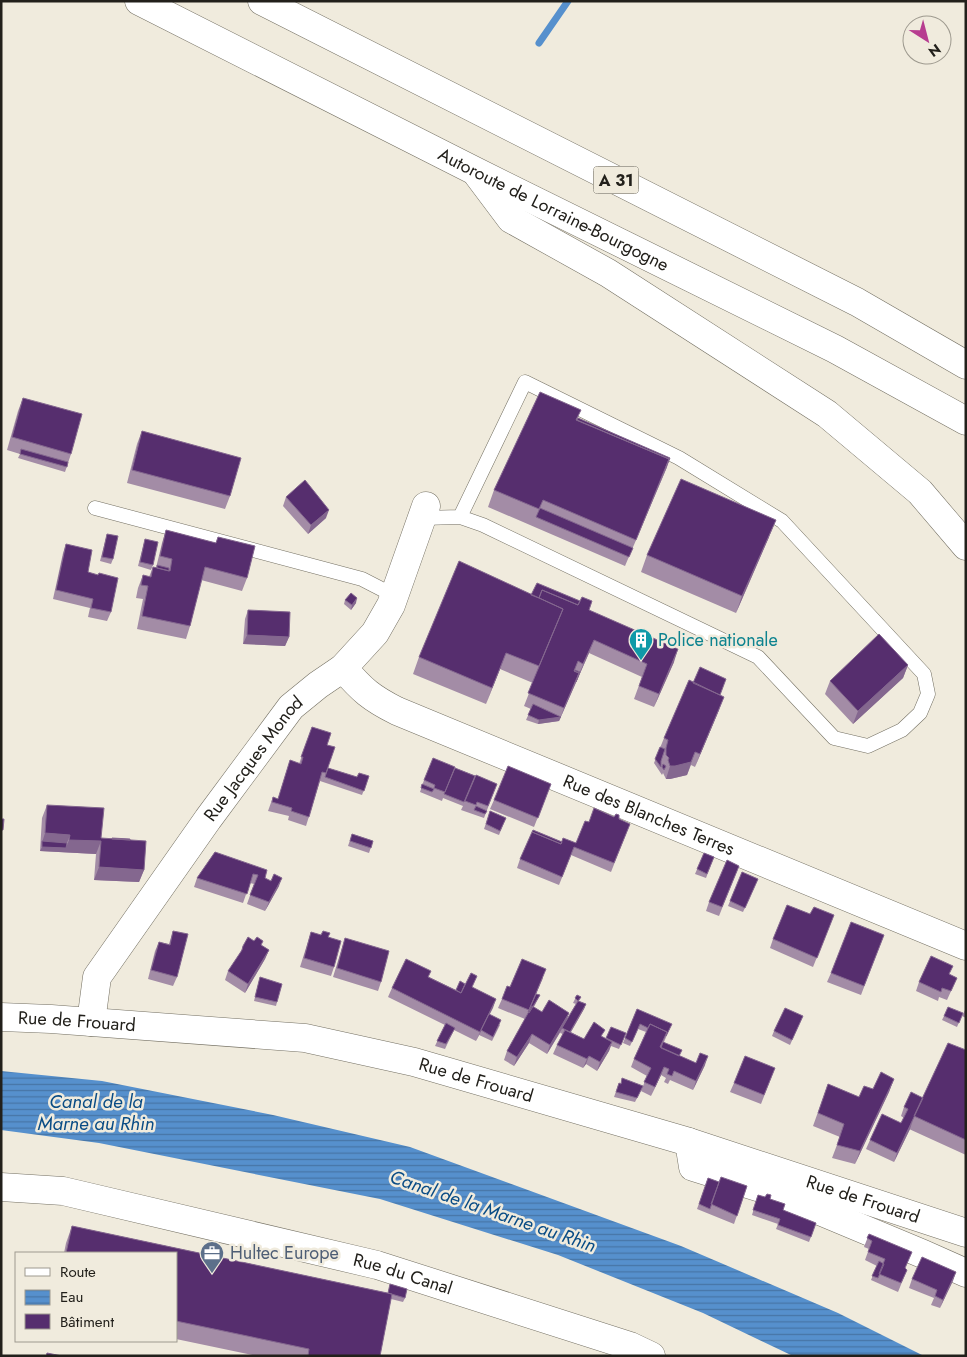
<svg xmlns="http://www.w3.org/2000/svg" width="967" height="1357" font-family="Jost,sans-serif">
<defs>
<pattern id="water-rules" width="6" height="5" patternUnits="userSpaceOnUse" patternTransform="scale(1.25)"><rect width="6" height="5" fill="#5690cd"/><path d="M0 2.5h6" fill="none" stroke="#4775a6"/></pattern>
</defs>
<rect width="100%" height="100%" fill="#f0ebdd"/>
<path fill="url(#water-rules)" d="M1,1071L102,1081L273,1115L410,1147L681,1246L838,1313L924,1356H793L703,1313L558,1255L380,1199L99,1143L1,1130Z"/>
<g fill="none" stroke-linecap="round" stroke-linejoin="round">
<path stroke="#5690cd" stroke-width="7" d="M539,43L568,1"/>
<g stroke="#747063" stroke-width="15">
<path id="lane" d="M95,508L362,579L395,596
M422,518L460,517L483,525L758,657L834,738L868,746L902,730L920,713L928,694L924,674L782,521L679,458L525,382L460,517"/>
</g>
<g stroke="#747063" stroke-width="29">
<g id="street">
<path id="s1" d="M343,668C362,690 371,698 397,711L966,946"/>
<path id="s2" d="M91,1022L97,977L208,819L291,707L318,685L343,668L375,633L391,605L426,506"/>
<path d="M689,1142L693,1167L777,1193L923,1254L966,1273"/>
<path id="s3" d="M1,1187L63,1191L377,1265L630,1346L651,1356"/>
</g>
</g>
<g stroke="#747063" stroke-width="29">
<g id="secondary">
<path id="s4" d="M1,1017L51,1019L305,1038L414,1062L689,1142L966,1233"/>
</g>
</g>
<g stroke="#747063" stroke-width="29">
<g id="highway">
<path id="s5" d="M139,1L475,171L835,349L966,421"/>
<path d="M262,1L857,302L966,365"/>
<path d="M478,175L511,219L608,273L827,414L920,492L966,546"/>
</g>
</g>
<use href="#lane" stroke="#fff" stroke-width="14"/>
<use href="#street" stroke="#fff" stroke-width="28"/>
<use href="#secondary" stroke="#fff" stroke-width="28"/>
<use href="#highway" stroke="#fff" stroke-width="28"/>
</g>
<path fill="#a38ca6" d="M23,398L71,454L65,472L18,458L20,454L7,450L18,411Z
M578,418L667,467L625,566L488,507L494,490Z
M142,431L230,496L225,509L127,483L137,444Z
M286,497L326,518L308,534L283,506Z
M166,530L216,543L218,537L247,578L242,591L201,580L190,626L186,639L137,629L143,599L136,598L138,588L143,575L149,577L153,567L156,568L162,543Z
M107,534L113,559L111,564L100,561Z
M769,537L736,613L641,572L647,555Z
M145,539L153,565L151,570L138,566Z
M66,544L88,572L111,612L107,621L88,617L90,608L53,599L63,553Z
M531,595L589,610L674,662L654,707L634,699L642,677L589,653L559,721L538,724L526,720L531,709L524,706L533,683L500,669L486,704L413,674L419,657Z
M345,600L356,603L351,610L344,604Z
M248,610L289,637L285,646L243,644L245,619Z
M908,665L903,678L853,724L825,694L830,681Z
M720,695L719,710L695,767L691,765L687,775L670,779H666L663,773L662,775L654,763L664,738Z
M312,727L327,745L328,768L357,777L369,776L362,795L320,781L306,826L288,820L289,816L268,811L273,797L278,799L290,760L299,764Z
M455,768L497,784L484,818L461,810L463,806L443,798L442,801L420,792L424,780Z
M551,784L534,827L490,809L494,800Z
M47,805L101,838L144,870L139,882L94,880L96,854L40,851L42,818Z
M490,811L506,818L499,835L484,829Z
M619,819L630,824L611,872L571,855L559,885L517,868L520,859L562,842L576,843L589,822Z
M352,834L373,841L369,853L348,846Z
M215,852L279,886L265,911L247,904L254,884L250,883L243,903L194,887L197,878Z
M704,853L714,857L706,878L695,874Z
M739,866L719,916L706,911L709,902Z
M742,872L758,879L743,912L728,906Z
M834,915L813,967L770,948L773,939Z
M173,931L177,977L173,986L148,979L155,951L159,942L169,944Z
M311,932L328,937L334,967L331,976L300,967Z
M884,935L861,995L827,982L831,973Z
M345,938L381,982L378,991L333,977Z
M254,941L269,950L265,959L245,993L225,980L228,971L240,954L243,946Z
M950,975L957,978L947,1000L939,997L938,1001L916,991L919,982Z
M260,977L277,1002L276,1006L254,1001Z
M429,977L456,990L473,988L496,999L489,1015L500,1025L492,1041L479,1035L476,1041L454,1030L445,1049L435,1046L445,1025L388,997L392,988Z
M543,978L536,994L540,995L534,1007L542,1012L569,1013L567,1019L576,1004L573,1003L577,995L581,997L579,1001L586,1004L584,1009L571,1032L584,1039L603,1037L606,1039L626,1033L619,1049L611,1046L609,1051L597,1071L586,1064L583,1068L553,1054L557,1045L563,1034L560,1033L561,1031L547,1054L529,1043L514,1066L504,1060L507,1051L525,1019L498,1008L502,999L510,987Z
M966,1008V1018L962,1016Z
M637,1009L670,1028L664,1042L679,1056L696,1063L705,1065L693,1090L670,1080L668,1084L664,1082L666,1078L661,1075L651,1096L641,1091L647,1076L631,1067L634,1059L646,1032L638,1029L630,1046L623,1043Z
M963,1013L957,1027L942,1020L944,1016Z
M801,1020L790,1045L772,1036L774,1031Z
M966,1050V1155L909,1129H910L894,1162L866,1149L870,1140L901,1123L904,1118L901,1116L904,1107L923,1098Z
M775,1068L761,1104L730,1092L734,1083Z
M894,1079L889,1092L855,1164L832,1158L840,1137L813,1126L828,1084L859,1097Z
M619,1083L643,1086L635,1102L614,1097Z
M708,1178L719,1182L747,1186L734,1224L697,1209Z
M758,1195L770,1199L783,1210L816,1223L809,1242L776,1229L778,1224L752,1215Z
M72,1226L388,1293L390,1284L405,1298L403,1302L391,1299L380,1356H257L176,1339V1253H64L66,1243Z
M869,1234L905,1269L907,1270L898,1292L871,1280L877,1266L865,1260L869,1249L864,1247Z
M956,1272L940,1308L931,1305L934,1298L909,1288L912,1279Z"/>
<path fill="#84678f" d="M670,458L667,467L625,566L636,540Z
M329,510L326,518L308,534L311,525Z
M776,520L769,537L736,613L742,596Z
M357,598L356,603L351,610L352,605Z
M247,635L289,637L285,646L243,644Z
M594,640L589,653L559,721L564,708Z
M678,649L674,662L654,707L659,694Z
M506,653L500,669L486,704L492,688Z
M908,665L903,678L853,724L858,711Z
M724,697L719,710L695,767L700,754Z
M561,717L559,721L538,724L539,720Z
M695,752L687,775L670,779H666L670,766Z
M45,833L70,835L65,848L42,841L41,846Z
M69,840L101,841L96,854L40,851L42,847L66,848Z
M99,867L144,870L139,882L94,880Z
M282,878L279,886L265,911L269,902Z
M269,950L265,959L245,993L248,984Z
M496,999L493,1008L476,1041L480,1032Z
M586,1004L584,1009L568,1037L570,1033Z
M569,1013L566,1022L547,1054L550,1045Z
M532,1034L529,1043L514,1066L517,1057Z
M612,1042L609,1051L597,1071L600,1062Z
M589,1056L586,1064L583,1068L587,1059Z
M708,1056L705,1065L693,1090L696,1081Z
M664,1067L661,1075L651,1096L655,1087Z
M894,1079L889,1092L855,1164L860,1151Z
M913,1120L910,1129L894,1162L897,1153Z
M956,1272L953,1281L940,1308L943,1300Z"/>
<path fill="#562e6e" stroke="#84678f" d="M540,392L581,410L576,420L669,459L636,540L543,500L539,509L494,490Z
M23,398L82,414L71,454L12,437Z
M578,418L670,458L666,467L669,459L577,420Z
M142,431L241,458L230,496L132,470Z
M21,449L68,462L67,467L20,454Z
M681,479L776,520L742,596L647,555Z
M305,480L329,510L311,525L286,497Z
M540,508L633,548L629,557L536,517Z
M166,530L216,543L218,537L255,546L247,578L205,567L190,626L142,616L148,586L141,585L143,575L151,577L153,567L170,571L172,559L160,556Z
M107,534L118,536L113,559L102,557Z
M145,539L158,542L153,565L140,562Z
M66,544L92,550L88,572L98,575L99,573L118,578L111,612L91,608L93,599L56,590Z
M459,561L563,609L539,666L506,653L492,688L419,657Z
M157,565L169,568V571L157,568Z
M537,583L580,601L578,605L542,590L539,598L531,595Z
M542,590L578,605L582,597L592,601L589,610L678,649L659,694L639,686L647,664L594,640L583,664L578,661L574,671L579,673L564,708L528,693L563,609L539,598Z
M351,593L357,598L352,605L345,600Z
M248,610L290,612L289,637L247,635Z
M879,634L908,665L858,711L830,681Z
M700,667L726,679L720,695L693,683Z
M575,670L580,672L576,682L579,673L574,671Z
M689,680L724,697L700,754L695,752L691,762L675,766H670L668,760L669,758L666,755V748L668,740L664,738Z
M533,704L561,717L539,720L528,715Z
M312,727L331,733L327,745L335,747L326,773L322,772L309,817L291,811L292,808L272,802L273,797L278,799L290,760L301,764L303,757H301Z
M660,747L665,749L661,761V767L655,759Z
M433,758L455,767L445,792L434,788L435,785L424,780Z
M663,764L666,766L664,770L662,767Z
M508,766L551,784L538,818L494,800Z
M328,768L357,777L359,773L369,776L364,791L325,777Z
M455,768L475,776L464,802L444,794Z
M476,775L497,784L488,806L477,802L476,805L465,801Z
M422,784L434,789L432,792L421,788Z
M47,805L104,808L101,838L146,841L144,870L99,867L101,841L69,840L70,835L45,833Z
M476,806L487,811L485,814L474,810Z
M594,808L614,817L616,814L619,815V819L630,824L614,863L574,847L562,877L520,859L532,832L561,844L563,838L576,843L585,821L589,822Z
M490,811L506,818L500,831L486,824Z
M1,819H4L3,830H1Z
M533,830L562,842L561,844L532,832Z
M352,834L373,841L371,848L350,841Z
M112,838L130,839V840L112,839Z
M42,841L67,843L66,848L42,847Z
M215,852L267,870L265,878L271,881L274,874L282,878L269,902L250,895L258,875L253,874L247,894L197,878Z
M704,853L714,857L707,874L697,869Z
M727,860L739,866L722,907L709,902Z
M742,872L758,879L745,908L730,901Z
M787,905L810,914L814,907L834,915L817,958L773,939Z
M851,922L884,935L864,986L831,973Z
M173,931L188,934L177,977L151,970L159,942L170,945Z
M323,931L330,933L328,937L341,941L334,967L304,958L311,932L321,935Z
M248,937L254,941L257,937L263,941L261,945L269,950L248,984L228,971L242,950L243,946Z
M345,938L389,951L381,982L337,968Z
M931,956L953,966L949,974L957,978L951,991L942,988L941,992L919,982Z
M406,959L431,971L428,977L461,993L471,973L477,976L472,987L496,999L480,1032L392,988Z
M522,959L546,969L529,1010L502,999L507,986L510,987Z
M260,977L282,984L277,1002L255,997Z
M460,981L465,984L461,993L456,990Z
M536,994L540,995L529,1013L528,1012Z
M577,995L581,997L578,1001L586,1004L570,1032L562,1028L578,1001L575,998Z
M549,1000L569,1013L550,1045L532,1034L517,1057L507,1051L532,1006L542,1012Z
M948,1007L963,1013L959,1023L944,1016Z
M785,1008L803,1016L792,1040L774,1031Z
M637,1009L672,1024L666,1036L667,1032L650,1024L648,1028L640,1024L632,1042L625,1038Z
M489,1014L501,1020L493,1037L481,1030Z
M594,1022L605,1030L601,1036L612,1042L600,1062L589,1056L587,1059L557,1045L565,1030L584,1039Z
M446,1023L455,1028L446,1044L437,1041Z
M650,1024L667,1032L660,1047L696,1063L700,1053L708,1056L696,1081L674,1071L672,1076L667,1074L669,1069L664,1067L655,1087L644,1082L651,1068L634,1059Z
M611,1027L626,1033L621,1045L606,1038Z
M663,1042L682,1050L679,1056L661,1048Z
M948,1043L966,1050V1140L914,1116Z
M745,1056L775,1068L764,1095L734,1083Z
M881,1072L894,1079L860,1151L837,1145L844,1124L818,1113L828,1084L859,1097L864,1086L873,1089Z
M622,1078L643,1086L637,1098L616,1092L619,1083L621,1084Z
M911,1092L923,1098L897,1153L870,1140L882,1114L901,1123L908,1109L904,1107Z
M721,1177L747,1186L737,1216L711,1204Z
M708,1178L719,1182L710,1209L699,1204Z
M767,1194L771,1195L770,1199L785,1204L783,1210L816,1223L811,1237L778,1225L780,1219L753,1210L758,1195L765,1197Z
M72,1226L392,1294L380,1356H308L309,1349L176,1321V1253H66Z
M869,1234L912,1252L905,1268L907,1270L901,1283L879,1274L885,1259L868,1252L872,1241L867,1238Z
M922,1257L956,1272L943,1300L935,1296L937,1290L912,1279Z
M879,1261L884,1264L878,1278L872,1276Z
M390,1284L407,1289L405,1298L388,1293Z
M47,1353L62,1356H46Z"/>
<defs>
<g id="building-pin" transform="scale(1.25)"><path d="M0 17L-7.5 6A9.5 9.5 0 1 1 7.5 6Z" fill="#0f9aa8" stroke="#f0ebdd"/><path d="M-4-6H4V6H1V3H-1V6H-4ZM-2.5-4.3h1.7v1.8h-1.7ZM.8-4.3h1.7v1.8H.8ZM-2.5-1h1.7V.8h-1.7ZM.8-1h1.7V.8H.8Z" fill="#fff"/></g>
<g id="office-pin" transform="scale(1.25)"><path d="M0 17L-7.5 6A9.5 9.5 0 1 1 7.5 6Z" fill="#5c6f8a" stroke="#f0ebdd"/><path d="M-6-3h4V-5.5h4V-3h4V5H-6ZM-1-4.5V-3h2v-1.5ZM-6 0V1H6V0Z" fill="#fff"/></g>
</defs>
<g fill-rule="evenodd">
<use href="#building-pin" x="641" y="640"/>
<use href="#office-pin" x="212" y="1253"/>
</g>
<g text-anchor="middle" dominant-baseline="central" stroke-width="5" stroke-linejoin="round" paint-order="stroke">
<rect fill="#f0ebdd" stroke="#605d55" stroke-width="1" x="593.5" y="166.5" width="45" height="27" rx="4"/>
<g font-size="16" font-weight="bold" fill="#22201b">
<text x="616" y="180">A 31</text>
</g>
<g font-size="18" fill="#22201b" stroke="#f0ebdd">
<text stroke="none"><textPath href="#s5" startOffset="464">Autoroute de Lorraine-Bourgogne</textPath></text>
<text stroke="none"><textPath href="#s2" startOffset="314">Rue Jacques Monod</textPath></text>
<text stroke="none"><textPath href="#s1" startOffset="342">Rue des Blanches Terres</textPath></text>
<text stroke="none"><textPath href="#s4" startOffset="76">Rue de Frouard</textPath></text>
<text stroke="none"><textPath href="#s4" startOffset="481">Rue de Frouard</textPath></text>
<text stroke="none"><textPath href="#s4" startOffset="886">Rue de Frouard</textPath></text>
<text stroke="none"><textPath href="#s3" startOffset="412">Rue du Canal</textPath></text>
</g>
<g font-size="18" fill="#0d838f" stroke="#f0ebdd" text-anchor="start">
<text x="658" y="640">Police nationale</text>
</g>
<g font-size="18" fill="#4e5e75" stroke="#f0ebdd" text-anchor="start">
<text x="230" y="1253">Hultec Europe</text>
</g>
<g font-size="19" font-style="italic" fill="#094c85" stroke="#f0ebdd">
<text x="96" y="1101">Canal de la<tspan x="96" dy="22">Marne au Rhin</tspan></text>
<text transform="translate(493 1211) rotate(19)">Canal de la Marne au Rhin</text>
</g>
</g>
<rect width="967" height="1357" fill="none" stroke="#22201b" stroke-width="5"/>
<rect x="15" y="1252" width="162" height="90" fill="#f0ebdd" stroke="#9e9a8f"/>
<rect x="25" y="1268" width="25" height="8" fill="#ffffff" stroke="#9e9a8f"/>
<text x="60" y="1277" font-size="15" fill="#22201b">Route</text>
<rect x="25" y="1290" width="25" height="15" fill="url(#water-rules)" stroke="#9e9a8f"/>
<text x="60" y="1302" font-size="15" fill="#22201b">Eau</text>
<rect x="25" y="1314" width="25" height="15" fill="#562e6e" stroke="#9e9a8f"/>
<text x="60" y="1327" font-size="15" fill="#22201b">Bâtiment</text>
<g transform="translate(927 40) rotate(144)"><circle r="24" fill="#f0ebdd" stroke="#9e9a8f"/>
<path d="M0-4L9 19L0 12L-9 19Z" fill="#b73d90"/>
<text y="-8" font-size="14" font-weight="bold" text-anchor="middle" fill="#22201b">N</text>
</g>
</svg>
